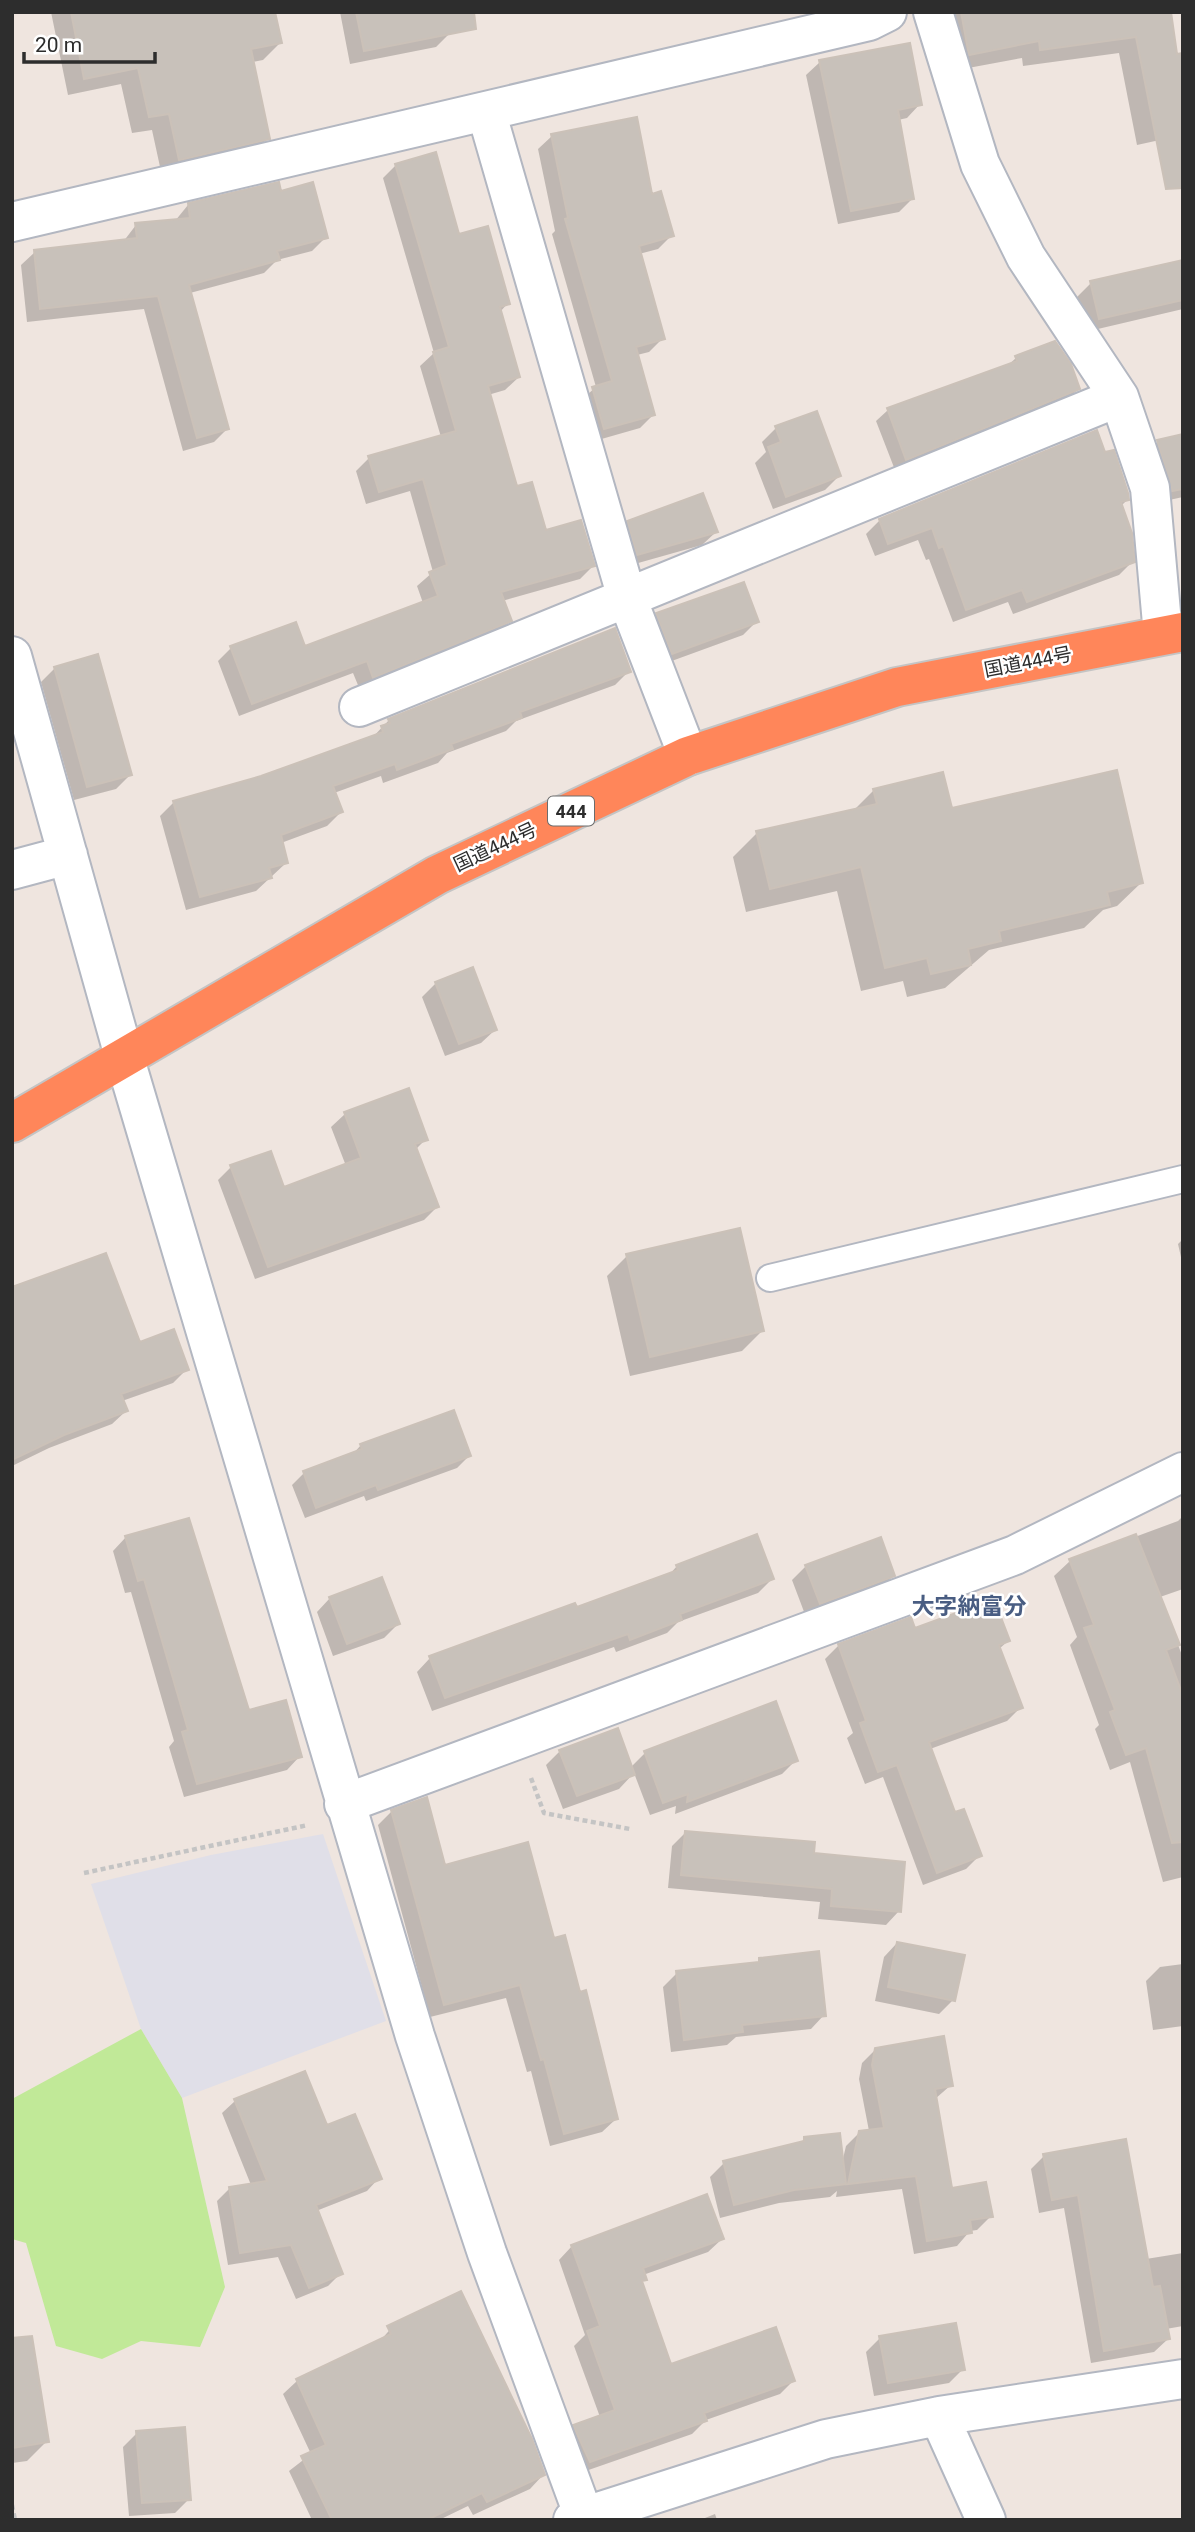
<svg xmlns="http://www.w3.org/2000/svg" width="1195" height="2532" font-family="Roboto,'Noto Sans JP',sans-serif">
<rect width="100%" height="100%" fill="#efe5df"/>
<path fill="#e0dfe8" d="M323,1834L386,2021L182,2098L141,2029L91,1884L211,1855Z"/>
<path fill="#c1e998" d="M141,2029L182,2098L225,2287L200,2347L141,2341L102,2359L56,2346L26,2243L12,2239V2099Z"/>
<path fill="#0003" d="M51,12H113L280,43L263,60L252,62L268,138L251,155L162,176L152,130L132,133L121,84L68,95Z
M340,12H445L450,33L436,47L350,64Z
M949,12H1169L1178,136L1137,145L1119,53L1023,66L1022,58L952,71Z
M820,62L920,104L907,118L898,120L913,198L899,212L838,224L806,75Z
M552,136L651,196L672,235L658,249L639,254L663,338L649,352L637,355L654,414L640,428L591,442L579,402L596,387L552,234L555,231L538,149Z
M396,165L458,236L508,303L500,312L519,377L505,390L488,395L516,488L545,532L593,566L580,579L502,601L510,621L497,634L360,690L353,673L239,716L218,661L231,648H304L423,603L417,586L433,572L410,491L366,504L356,471L369,458L441,437L420,366L434,353L383,178Z
M280,193L326,237L312,251L277,260L264,273L190,293L227,429L214,442L183,451L144,309L27,322L21,265L35,252L123,242L136,225L175,221L188,205Z
M1183,262V309L1085,332L1077,297L1091,283Z
M1055,343L1078,389L1067,400L895,470L876,421L888,410L1006,367L1016,358Z
M816,413L839,476L825,490L773,509L755,463L766,452L762,442L776,428Z
M1183,436V497L1160,502L1145,454L1158,442Z
M1104,454L1127,500L1120,507L1133,561L1119,575L1013,614L1008,602L953,622L929,559L926,560L918,540L875,556L866,534L880,520Z
M628,522L716,532L702,545L624,567L615,536Z
M657,614L757,621L743,635L658,666L644,628Z
M55,668L130,775L116,789L74,800L41,682Z
M629,671L615,685L516,721L506,731L447,753L438,763L383,783L381,776L334,793L341,812L327,826L281,843L286,863L256,891L186,910L160,816L174,802L262,778L371,739L389,720Z
M874,790L950,810L1142,882L1117,906L1103,910L1084,928L989,950L945,988L907,997L903,981L861,991L837,891L746,912L733,857L757,833L853,811Z
M436,983L495,1030L481,1043L445,1056L422,997Z
M345,1114L426,1139L416,1149L437,1207L424,1220L255,1279L218,1180L231,1167L283,1189L346,1166L331,1127Z
M1183,1239V1266L1178,1244Z
M627,1256L762,1331L742,1351L630,1376L607,1276Z
M12,1289L139,1344L187,1369L173,1383L122,1401L126,1411L112,1424L49,1448L12,1466Z
M361,1445L469,1456L457,1468L366,1501L364,1496L305,1518L292,1485L304,1473L352,1455Z
M1183,1516V1589L1160,1597L1183,1658V1877L1163,1882L1130,1762L1110,1770L1095,1729L1099,1725L1070,1645L1077,1637L1054,1576L1070,1561L1178,1521Z
M126,1537L248,1712L300,1756L287,1770L184,1797L169,1747L174,1741L131,1592L125,1593L113,1551Z
M677,1566L772,1579L758,1593L678,1622L667,1633L616,1652L614,1647L432,1711L417,1672L430,1658L576,1610L669,1575Z
M806,1566L893,1576L880,1589L806,1617L792,1580Z
M330,1598L398,1624L384,1638L333,1656L317,1612Z
M914,1630L1008,1641L999,1649L1021,1707L1007,1721L930,1749L954,1814L980,1855L966,1869L923,1885L883,1777L865,1784L847,1738L853,1733L825,1659L839,1645Z
M560,1751L630,1768L645,1753L796,1760L782,1774L675,1814L676,1806L650,1815L634,1773L619,1789L563,1809L546,1765Z
M392,1811L444,1867L552,1940L616,2119L602,2132L550,2146L531,2071L527,2072L506,1998L430,2017L378,1825Z
M685,1833L812,1855L899,1911L886,1925L818,1919L820,1902L668,1888L672,1846Z
M897,1943L953,2000L939,2014L875,2001L884,1957Z
M760,1960L824,2015L811,2029L736,2037L727,2045L671,2052L663,1987L677,1973L755,1964Z
M1183,1964V2026L1153,2030L1146,1981L1160,1967Z
M876,2049L951,2085L935,2099L951,2190L991,2216L977,2230L970,2231L957,2246L914,2254L902,2189L836,2197L837,2191L830,2197L779,2203L720,2218L710,2177L724,2163L799,2145L805,2138L842,2163L846,2146L860,2132L869,2131L859,2079L862,2063Z
M235,2101L326,2128L379,2178L367,2191L316,2211L341,2273L328,2286L296,2299L278,2257L228,2265L217,2201L230,2188L251,2185L222,2113Z
M1044,2156L1146,2259L1183,2253V2326L1166,2329L1168,2339L1154,2352L1091,2363L1064,2208L1039,2213L1031,2169Z
M722,2239L708,2252L643,2275L645,2279L641,2283L670,2367L793,2381L780,2394L706,2420L692,2434L577,2474L561,2440L574,2426L600,2417L574,2346L585,2335L559,2260L572,2246Z
M394,2325L543,2475L530,2489L473,2515L468,2506L439,2520H312L289,2471L311,2454L283,2394L297,2381L380,2341Z
M12,2330L20,2382L47,2441L27,2461L12,2463Z
M880,2338L963,2369L949,2383L874,2396L866,2352Z
M137,2433L189,2499L175,2513L129,2516L123,2447Z
M715,2514L717,2520H700Z"/>
<path fill="#c8c1ba" stroke="#cbc1b8" stroke-width="2" d="M71,12H275L282,43L251,49L270,139L179,160L169,114L149,117L138,68L84,79Z
M356,12H474L476,29L364,51Z
M961,12H1171L1177,54L1183,53V188L1166,189L1136,37L1040,50L1039,41L969,55Z
M910,43L922,105L898,110L914,199L851,211L819,60Z
M637,117L652,194L661,191L674,236L639,246L665,339L636,347L655,415L604,429L592,387L612,381L565,219L568,218L551,134Z
M436,152L459,234L488,226L510,304L500,307L520,377L488,386L517,486L532,482L546,530L581,520L595,566L501,592L512,621L373,678L367,661L252,704L230,646L296,622L305,646L438,596L429,572L447,565L423,479L379,492L368,456L456,431L433,352L449,347L395,164Z
M279,182L281,191L313,182L328,238L277,251L280,260L189,285L229,429L197,438L158,296L40,309L34,250L137,238L135,223L190,218L188,203Z
M1183,260V300L1099,319L1090,281Z
M1055,341L1071,364L1080,389L906,460L887,408L1017,361L1015,356Z
M817,411L841,476L786,497L768,447L781,442L775,426Z
M1097,430L1105,452L1114,450L1128,493L1129,500L1121,502L1132,533L1135,562L1027,602L1022,590L966,610L943,546L939,548L932,528L888,544L879,519Z
M1183,434V489L1172,491L1157,440Z
M703,493L718,532L637,555L627,521Z
M744,582L759,622L672,654L656,613Z
M615,628L631,672L520,712L522,718L451,744L453,749L397,770L395,764L333,786L343,812L281,835L288,863L269,868L272,878L200,897L173,801L261,776L383,732L381,726L390,723L388,719Z
M98,654L132,775L87,787L54,667Z
M1117,770L1143,883L1107,892L1110,905L999,931L1001,941L968,949L971,965L931,974L927,958L885,968L861,867L770,889L756,831L877,804L873,789L943,772L952,808Z
M473,967L497,1030L459,1044L435,982Z
M409,1088L428,1140L415,1144L439,1207L268,1267L230,1165L271,1151L284,1187L361,1158L344,1112Z
M740,1228L764,1331L650,1357L626,1254Z
M106,1253L140,1342L174,1329L189,1370L121,1394L128,1411L64,1435L12,1460V1287Z
M454,1410L471,1456L378,1490L376,1485L316,1508L303,1471L362,1449L360,1444Z
M189,1518L249,1710L286,1700L302,1757L197,1784L182,1732L188,1730L144,1579L138,1581L125,1536Z
M757,1534L774,1579L680,1614L682,1620L630,1640L628,1634L445,1698L429,1656L575,1603L577,1607L678,1570L676,1565Z
M1136,1534L1180,1645L1166,1650L1183,1696V1842L1172,1843L1146,1748L1126,1755L1110,1712L1115,1710L1084,1628L1094,1625L1069,1559Z
M881,1537L895,1576L820,1604L805,1565Z
M382,1577L400,1624L347,1644L329,1597Z
M994,1599L1010,1641L999,1645L1023,1708L929,1742L955,1812L964,1809L982,1856L937,1873L897,1765L878,1772L860,1723L866,1721L838,1644L911,1617L915,1628Z
M776,1701L798,1761L687,1802L688,1794L663,1803L644,1751Z
M618,1728L635,1775L577,1796L559,1750Z
M427,1797L445,1865L528,1842L554,1938L565,1935L580,1992L586,1990L618,2119L564,2134L544,2059L541,2060L520,1985L444,2005L391,1810Z
M685,1831L815,1842L814,1853L905,1862L901,1912L831,1906L832,1889L681,1875Z
M897,1942L965,1955L955,2001L888,1987Z
M819,1951L826,2016L742,2025L743,2032L684,2040L676,1971L759,1962V1958Z
M944,2036L953,2086L935,2089L952,2188L986,2182L993,2217L970,2220L972,2233L927,2241L916,2176L848,2184L859,2131L884,2128L872,2065L875,2048Z
M305,2071L327,2125L355,2114L382,2179L316,2205L343,2274L309,2288L291,2245L240,2253L229,2187L267,2181L234,2099Z
M840,2133L846,2184L794,2190L734,2205L723,2161L804,2141V2137Z
M1126,2139L1153,2287L1160,2286L1170,2339L1104,2351L1078,2195L1052,2200L1043,2154Z
M707,2194L724,2239L643,2268L647,2280L642,2281L671,2364L776,2327L795,2381L704,2413L707,2421L590,2462L573,2425L615,2410L587,2331L600,2326L571,2245Z
M461,2291L532,2439L545,2475L487,2502L482,2493L427,2520H332L301,2456L326,2445L296,2379L391,2334L387,2326Z
M956,2323L965,2370L888,2383L879,2336Z
M32,2336L49,2442L12,2448V2338Z
M185,2427L191,2500L142,2503L136,2431Z"/>
<g fill="none" stroke-linecap="round" stroke-linejoin="round">
<g stroke="#b3b7c1" stroke-width="30">
<path id="lane" d="M770,1278L1183,1179"/>
</g>
<g stroke="#b3b7c1" stroke-width="42">
<path id="street" d="M933,12L980,164L1026,257L1119,397L1150,488L1163,635
M486,111L627,598L688,756
M12,222L869,21L887,12
M12,656L124,1056L415,2036L487,2253L583,2514
M359,707L1119,397
M12,870L68,855
M344,1804L1015,1555L1183,1472
M939,2416L986,2520
M573,2520L826,2439L939,2416L1183,2379"/>
</g>
<g stroke="#c4c4c4" stroke-width="42">
<path id="highway" d="M12,1123L437,875L688,756L897,687L1183,632"/>
</g>
<path stroke="#c4c4c4" stroke-width="4.5" stroke-dasharray="5 3.5" stroke-linecap="butt" d="M531,1778L544,1813L630,1829
M84,1873L308,1825
M12,2505L15,2520"/>
<use href="#lane" stroke="#fff" stroke-width="26"/>
<use href="#street" stroke="#fff" stroke-width="38"/>
<use href="#highway" stroke="#ff865a" stroke-width="38"/>
</g>
<g text-anchor="middle" dominant-baseline="central" stroke-width="5" stroke-linejoin="round" paint-order="stroke">
<rect fill="#fff" stroke="#6c6c6c" stroke-width="2" x="548" y="796.5" width="46" height="29" rx="5"/>
<g font-size="18" font-weight="bold" fill="#2d2d2d">
<text x="571" y="811">444</text>
</g>
<g font-size="19" fill="#2d2d2d" stroke="#fff">
<text transform="translate(1028 662) rotate(-11)">国道444号</text>
<text transform="translate(495 847) rotate(-25)">国道444号</text>
</g>
<g font-size="23" font-weight="bold" fill="#495d82" stroke="#fff">
<text x="969" y="1606">大字納富分</text>
</g>
</g>
<rect width="1195" height="2532" fill="none" stroke="#2d2d2d" stroke-width="28"/>
<path d="M24 52v10h131v-10" fill="none" stroke="#2d2d2d" stroke-width="3.5"/>
<text x="35" y="52" font-size="21" fill="#2d2d2d" stroke="#ffffff" stroke-width="5" paint-order="stroke">20 m</text>
</svg>
